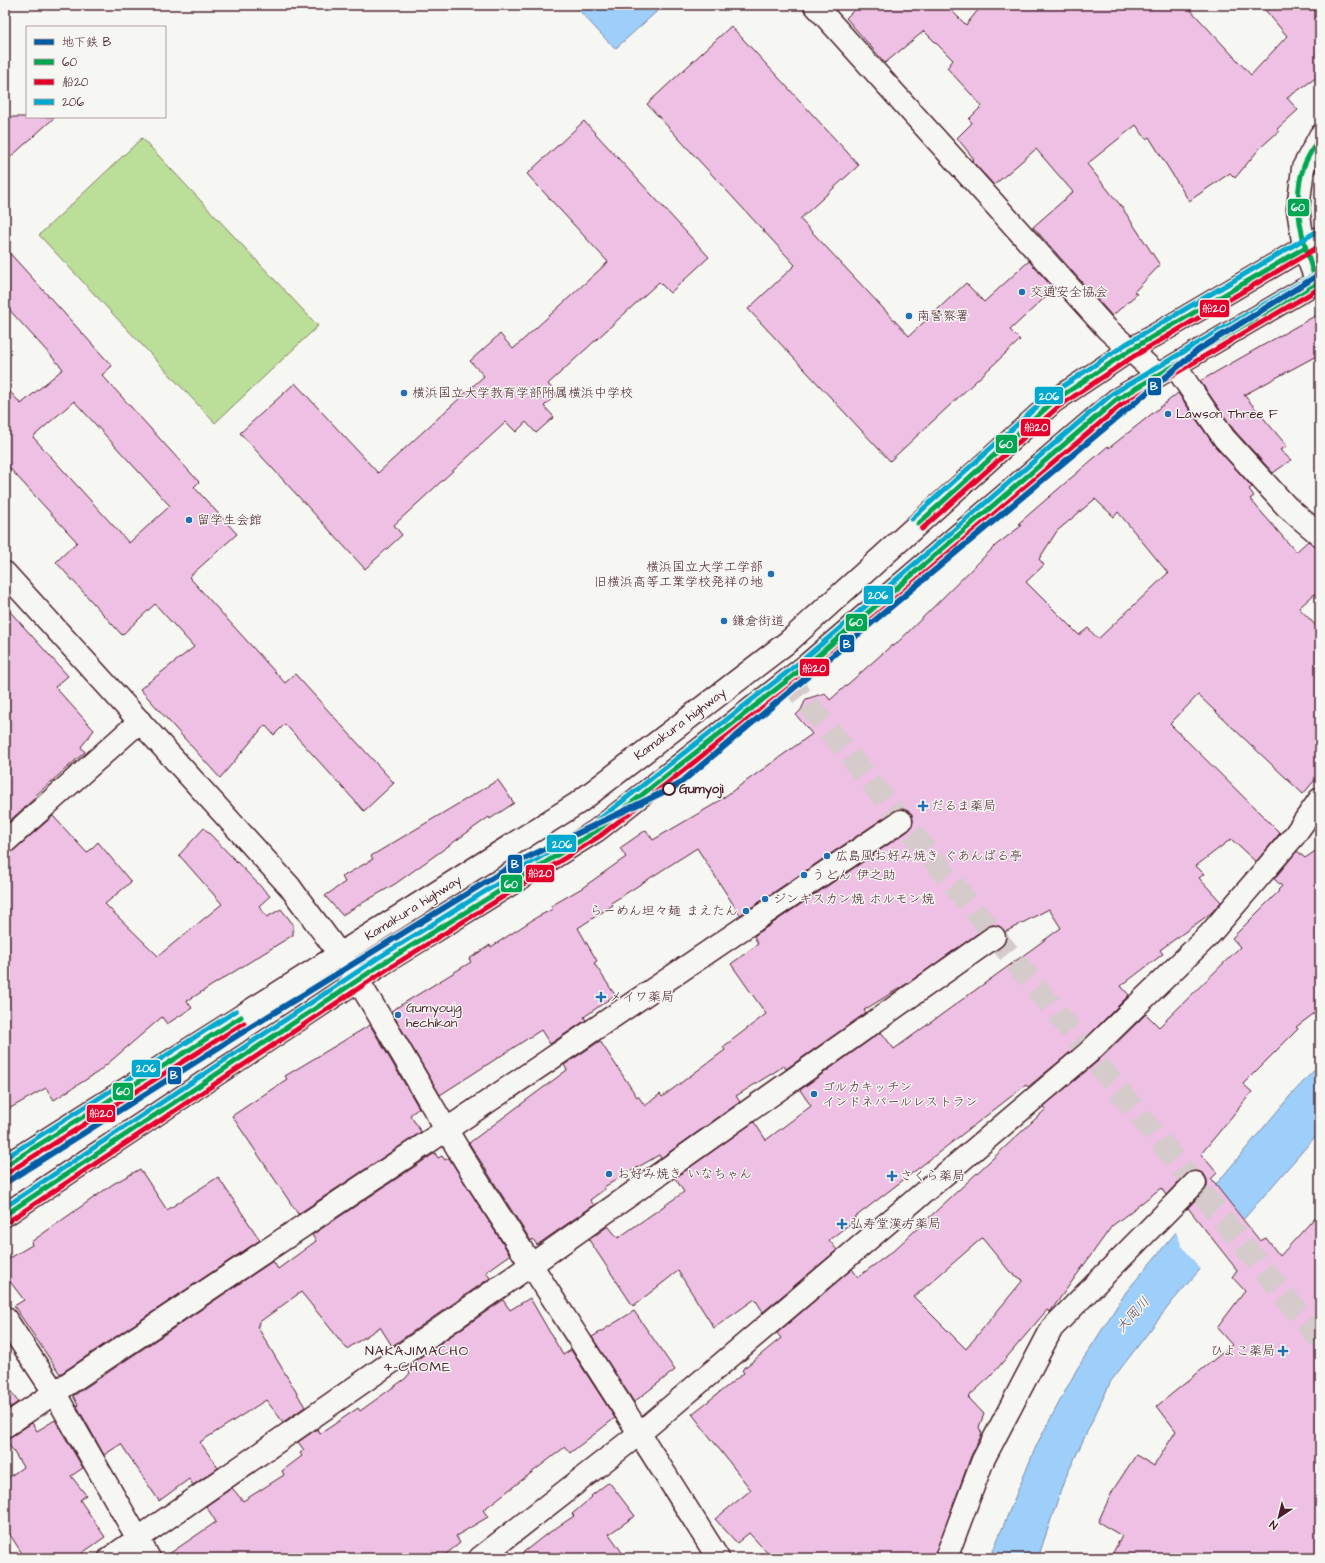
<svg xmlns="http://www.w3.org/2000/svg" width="1325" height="1563" font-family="'Architects Daughter','Klee One',sans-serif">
<rect width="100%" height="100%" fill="#f6f6f2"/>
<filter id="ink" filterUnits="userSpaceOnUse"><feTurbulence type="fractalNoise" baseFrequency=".025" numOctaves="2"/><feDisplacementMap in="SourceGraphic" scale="8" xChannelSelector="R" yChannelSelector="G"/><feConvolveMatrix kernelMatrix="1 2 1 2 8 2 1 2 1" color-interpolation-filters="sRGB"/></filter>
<g filter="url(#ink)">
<path fill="#bbde99" stroke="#827e62" d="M142,138L318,326L215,423L39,235Z"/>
<path fill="#9dcffa" stroke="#7c89a7" d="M574,5H664L615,49Z
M1320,1064V1131L1171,1303L1111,1381L1064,1481L1038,1558H990L1037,1444L1077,1369L1126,1292L1290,1096Z"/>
<path fill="#f6f6f2" d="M1214,1183L1245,1221L1202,1271L1182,1246L1175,1230Z"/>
<path fill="#edc0e4" stroke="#4a1f2b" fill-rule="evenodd" d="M859,5H957L951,10L966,25L982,5H1186L1251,75L1287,36L1261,5H1320V75L1287,98L1298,110L1277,129L1279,131L1260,148L1235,178L1230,173L1189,201L1149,137L1146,139L1136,125L1087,164L1121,206L1160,265L1134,292L1137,294L1112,316L1033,227L1073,192L1036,149L994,185L972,161L974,159L957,138L972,123L969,119L982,106L947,68L953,60L924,31L885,63L846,18Z
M731,26L859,165L800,219L909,336L966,283L984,302L1029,261L1054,289L1010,330L1020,340L890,461L748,309L795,265L647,104Z
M5,117H55L5,162Z
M584,121L709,257L670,293L659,282L548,384L557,394L544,406L554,417L536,433L526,422L516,432L506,422L394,525L402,535L365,569L240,433L295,383L378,473L484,376L470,361L500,334L513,349L608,262L527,174Z
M5,248L112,366L102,375L199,482L194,487L237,534L189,577L285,683L295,674L394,783L364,811L285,724L274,735L265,725L220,778L140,689L194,647L155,604L122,635L56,562L77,542L5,463V386L21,404L63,369L5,305ZM74,401L170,506L129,543L33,437Z
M1320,313V354L1244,395L1287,446L1280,450L1291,460L1273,473L1234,430L1200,381Z
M1178,393L1214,445L1252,487L1249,489L1254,496L1250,499L1296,552L1308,541L1320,547V589L1299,608L1320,630V774L1303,794L1198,695L1170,724L1280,833L1256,862L1231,839L1196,866L1204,874L1199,878L1221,902L1211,913L1160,950L1163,954L1121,986L1129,995L1080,1044L1028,1087L1026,1085L854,1218L855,1220L829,1240L837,1250L763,1312L755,1299L714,1328L678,1271L633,1306L589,1240L608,1226L618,1238L684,1192L675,1178L754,1122L766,1140L811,1106L800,1090L881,1032L894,1049L1061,928L1049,909L1005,932L999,926L992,925L987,927L908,983L864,1010L866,1013L786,1069L784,1066L736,1096L740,1102L661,1158L659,1155L604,1187L605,1189L590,1200L594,1205L537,1245L533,1239L531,1241L469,1143L567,1070L564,1065L600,1041L637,1097L638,1096L645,1106L660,1094L662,1097L725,1050L723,1047L766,1014L731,964L758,944L754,936L908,831L912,826L913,820L912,814L906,810L900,809L894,811L740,915L697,848L611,903L613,905L578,928L597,961L594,963L615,995L584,1017L586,1020L550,1044L541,1030L440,1095L391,1011L471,962L469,959L490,945L491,947L537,917L553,909L551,906L582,888L626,857L620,848L646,830L653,840L713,805L812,734L796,715L801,710L806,699L825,693L830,700L892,645L893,647L996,545L1021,526L1019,523L1108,446L1109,448ZM1095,499L1114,517L1118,512L1168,573L1098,639L1088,628L1079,635L1026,582L1044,565L1039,559L1057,531Z
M5,606L68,676L55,687L94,730L81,747L85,752L35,796L36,797L5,825Z
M498,780L514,803L490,819L489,817L395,884L342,915L325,896L345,882L342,877L373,859L371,856Z
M53,816L87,853L98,842L131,882L105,904L158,956L222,904L179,855L204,828L270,896L259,906L267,917L281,909L293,924V935L187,1001L192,1008L167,1024L162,1017L98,1072L54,1100L46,1088L5,1111V854L13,851Z
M1320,848V1009L1296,1027L1298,1029L1243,1084L1252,1092L1201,1154L1217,1173L1211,1179L1260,1241L1266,1238L1280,1256L1320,1212V1558H1110L1122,1536L1098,1522L1113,1490L1136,1455L1154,1466L1176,1431L1157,1406L1232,1345L1217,1328L1245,1291L1232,1277L1237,1270L1188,1208L1186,1210L1207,1187V1180L1204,1174L1198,1171H1192L1186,1174L1166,1195L1161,1188L1112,1226L1050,1312L1047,1310L990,1377L968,1397L984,1414L979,1427L982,1434L971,1456L934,1558H772L749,1533L737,1543L715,1519L751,1490L692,1414L744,1373L742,1370L781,1338L777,1333L852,1269L858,1277L893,1251L1046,1109L1044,1106L1097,1062L1146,1014L1159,1027L1240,947L1232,938L1279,891L1278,890L1282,886L1274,879L1297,851L1305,858ZM982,1238L1010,1272L1023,1280L966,1349L914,1297Z
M370,1025L419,1108L410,1115L421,1132L298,1214L232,1116L287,1079L285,1076Z
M435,1153L438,1158L442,1156L445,1160L449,1158L510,1255L486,1272L490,1278L392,1346L380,1327L347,1349L301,1292L258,1323L259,1325L257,1326L305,1407L283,1422L266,1400L200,1442L218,1468L193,1485L189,1479L159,1501L121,1444L104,1455L77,1406L78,1405L73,1396L273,1261L278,1269L316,1241L312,1235Z
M140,1169L167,1210L218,1177L260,1240L60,1374L14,1306L24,1300L5,1275V1261L32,1245L31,1242L113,1184Z
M530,1298L563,1355L571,1350L615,1418L570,1453L565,1447L483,1510L488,1517L456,1536L460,1543L441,1558H163L216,1522L206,1506L232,1488L243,1501L284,1475L282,1471L302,1456L300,1453L304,1450L298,1442L317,1429L320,1434L358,1408L360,1411L406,1378L410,1373L406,1367L503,1300L510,1310Z
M634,1311L675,1370L634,1402L592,1337Z
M5,1383L18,1402L5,1411Z
M55,1420L83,1468L71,1476L86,1495L80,1500L105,1537L75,1558H25L5,1527V1480L23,1467L5,1438L12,1436L32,1423L37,1431Z
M609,1482L635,1516L609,1534L626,1558H516L544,1536L574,1516L572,1514L592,1497L591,1496Z"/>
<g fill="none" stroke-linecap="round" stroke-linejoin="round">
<path stroke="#d4cbca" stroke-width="22" stroke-dasharray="22 11" stroke-linecap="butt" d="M788,679L1320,1340"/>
<g stroke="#4a1f2b" stroke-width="25">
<path id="minor" d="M815,5L1107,329L1158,375
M1320,136L1303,168L1298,209L1304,248L1317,282L1320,284
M1175,366L1224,438L1287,507L1320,535
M5,573L290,887C312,918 337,949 358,981C399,1046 436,1115 477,1180C557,1306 639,1431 718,1558
M5,842L140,721
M5,1318L54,1392L149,1558
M5,1426L446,1130L901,821
M110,1558L531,1265L994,937
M480,1558L640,1433L1088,1053L1209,935L1294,836L1320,799
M946,1558L983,1460L1052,1328L1195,1183"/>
</g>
<g stroke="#4a1f2b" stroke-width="25">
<path id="major" d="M5,1166L578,803L789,641L1054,401L1130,350L1320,238
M5,1215L382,964L596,831L808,664L1116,400L1320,280"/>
</g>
<use href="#minor" stroke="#f6f6f2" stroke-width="22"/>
<use href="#major" stroke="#f6f6f2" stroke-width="22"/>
<g stroke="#f6f6f2" stroke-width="8">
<path id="bus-1" d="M1316,281C1304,245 1290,204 1304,166C1308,155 1315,146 1320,136
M918,524L1054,401L1130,350L1304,248
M5,1166L241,1017
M5,1215L382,964L596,831L808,664L1116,400L1317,282"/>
</g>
<g stroke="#f6f6f2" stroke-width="8">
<path id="bus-2" d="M922,529L1058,407L1134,356L1320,246
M9,1172L244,1023
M9,1221L386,970L600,836L813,669L1120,406L1320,288"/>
</g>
<g stroke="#f6f6f2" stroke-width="8">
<path id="bus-3" d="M912,519L1050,395L1126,344L1316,232
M5,1158L236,1011
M5,1207L378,958L592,825L804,659L1112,394L1316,274"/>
</g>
<use href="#bus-1" stroke="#00a651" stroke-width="5"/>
<use href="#bus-2" stroke="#e4002b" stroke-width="5"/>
<use href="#bus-3" stroke="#00a9ce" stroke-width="5"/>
<g stroke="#f6f6f2" stroke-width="9">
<path id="metro-1" d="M5,1183L246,1030L520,861L678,785L1198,350L1320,274"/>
</g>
<use href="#metro-1" stroke="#005ba5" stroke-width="6"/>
</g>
</g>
<g fill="#1f6fb2" stroke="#f6f6f2" stroke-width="1.5">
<circle cx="1022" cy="292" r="4"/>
<circle cx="909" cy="316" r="4"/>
<circle cx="404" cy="393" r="4"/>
<circle cx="1168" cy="414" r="4"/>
<circle cx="189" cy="520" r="4"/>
<circle cx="771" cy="574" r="4"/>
<circle cx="724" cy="621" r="4"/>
<path d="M921 800h4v4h4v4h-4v4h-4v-4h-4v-4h4z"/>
<circle cx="827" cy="856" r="4"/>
<circle cx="804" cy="875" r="4"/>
<circle cx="765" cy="899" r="4"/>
<circle cx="746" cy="911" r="4"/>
<path d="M599 991h4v4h4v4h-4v4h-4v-4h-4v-4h4z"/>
<circle cx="398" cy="1015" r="4"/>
<circle cx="814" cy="1094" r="4"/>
<circle cx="609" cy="1174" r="4"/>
<path d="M890 1170h4v4h4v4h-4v4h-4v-4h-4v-4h4z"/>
<path d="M840 1218h4v4h4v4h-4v4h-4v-4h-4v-4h4z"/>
<path d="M1281 1345h4v4h4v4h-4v4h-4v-4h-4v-4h4z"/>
</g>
<circle fill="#f6f6f2" stroke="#4a1f2b" stroke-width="2" cx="669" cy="789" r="6"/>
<g text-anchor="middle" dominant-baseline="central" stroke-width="3" stroke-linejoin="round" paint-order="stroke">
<g font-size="13" fill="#4a1f2b" stroke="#f6f6f2" text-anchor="start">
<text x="1030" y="292">交通安全協会</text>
<text x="917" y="316">南警察署</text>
<text x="412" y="393">横浜国立大学教育学部附属横浜中学校</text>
<text x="1176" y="414">Lawson Three F</text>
<text x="197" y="520">留学生会館</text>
<text x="763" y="567" text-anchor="end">横浜国立大学工学部<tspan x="763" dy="15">旧横浜高等工業学校発祥の地</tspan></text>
<text x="732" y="621">鎌倉街道</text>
<text x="931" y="806">だるま薬局</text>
<text x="835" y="856">広島風お好み焼き ぐあんばる亭</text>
<text x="812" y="875">うどん 伊之助</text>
<text x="773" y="899">ジンギスカン焼 ホルモン焼</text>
<text x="738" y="911" text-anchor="end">らーめん坦々麺 まえたん</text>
<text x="609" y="997">メイワ薬局</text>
<text x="406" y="1008">Gumyoujg<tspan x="406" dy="15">hechikan</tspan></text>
<text x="822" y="1087">ゴルカキッチン<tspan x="822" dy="15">インドネパールレストラン</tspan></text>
<text x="617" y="1174">お好み焼き いなちゃん</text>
<text x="900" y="1176">さくら薬局</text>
<text x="850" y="1224">弘寿堂漢方薬局</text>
<text x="1275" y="1351" text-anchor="end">ひよこ薬局</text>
</g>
<g font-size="13" fill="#4a1f2b" stroke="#f6f6f2">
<text transform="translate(680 724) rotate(-37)">Kamakura highway</text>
<text transform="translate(413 908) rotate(-32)">Kamakura highway</text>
</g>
<g font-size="13" font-weight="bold" fill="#4a1f2b" stroke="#f6f6f2" text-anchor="start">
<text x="679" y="789">Gumyoji</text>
</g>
<g font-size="14" font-style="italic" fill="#5f4b5f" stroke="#f6f6f2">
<text transform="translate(1133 1315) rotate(-48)">大岡川</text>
</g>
<g font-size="14" letter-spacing="1" fill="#4a1f2b" stroke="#f6f6f2">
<text x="417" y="1351">NAKAJIMACHO<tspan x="417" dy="16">4-CHOME</tspan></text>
</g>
</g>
<g stroke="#f6f6f2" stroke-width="1.5">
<rect x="1287" y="198" width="23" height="19" rx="4" fill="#00a651"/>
<rect x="1199" y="299" width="31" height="19" rx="4" fill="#e4002b"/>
<rect x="1147" y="377" width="15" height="19" rx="4" fill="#005ba5"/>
<rect x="1034" y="386" width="30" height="19" rx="4" fill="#00a9ce"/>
<rect x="1020" y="418" width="31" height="19" rx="4" fill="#e4002b"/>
<rect x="995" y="434" width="23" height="20" rx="4" fill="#00a651"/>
<rect x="863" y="585" width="31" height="20" rx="4" fill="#00a9ce"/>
<rect x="845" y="613" width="23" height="19" rx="4" fill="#00a651"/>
<rect x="839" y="634" width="16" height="19" rx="4" fill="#005ba5"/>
<rect x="799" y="658" width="31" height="19" rx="4" fill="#e4002b"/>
<rect x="546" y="834" width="31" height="19" rx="4" fill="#00a9ce"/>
<rect x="507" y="854" width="16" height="20" rx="4" fill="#005ba5"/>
<rect x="525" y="864" width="30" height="19" rx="4" fill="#e4002b"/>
<rect x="500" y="874" width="23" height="19" rx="4" fill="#00a651"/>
<rect x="131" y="1059" width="30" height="19" rx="4" fill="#00a9ce"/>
<rect x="167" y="1066" width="15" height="19" rx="4" fill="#005ba5"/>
<rect x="112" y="1082" width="22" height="19" rx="4" fill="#00a651"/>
<rect x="86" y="1104" width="30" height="19" rx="4" fill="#e4002b"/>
</g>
<g font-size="11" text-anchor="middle" font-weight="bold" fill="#fff">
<text x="1298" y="211">60</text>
<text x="1214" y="312">船20</text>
<text x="1154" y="390">B</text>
<text x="1049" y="400">206</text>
<text x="1036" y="431">船20</text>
<text x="1006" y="448">60</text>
<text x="878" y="599">206</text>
<text x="856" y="626">60</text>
<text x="847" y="648">B</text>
<text x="814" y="672">船20</text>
<text x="562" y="848">206</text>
<text x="515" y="868">B</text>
<text x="540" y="877">船20</text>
<text x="511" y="888">60</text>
<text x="146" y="1072">206</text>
<text x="174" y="1079">B</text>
<text x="123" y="1095">60</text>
<text x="101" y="1117">船20</text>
</g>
<rect width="1325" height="1563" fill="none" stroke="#f6f6f2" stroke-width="20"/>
<rect x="10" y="10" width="1305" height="1543" fill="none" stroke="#4a1f2b" stroke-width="1.5" filter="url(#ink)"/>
<rect x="26" y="26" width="140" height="92" fill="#f6f6f2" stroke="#b1a0a2"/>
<rect x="34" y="39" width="20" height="6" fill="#005ba5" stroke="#b1a0a2"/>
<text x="62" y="46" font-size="12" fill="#4a1f2b">地下鉄 B</text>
<rect x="34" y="59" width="20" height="6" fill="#00a651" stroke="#b1a0a2"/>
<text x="62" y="66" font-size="12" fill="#4a1f2b">60</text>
<rect x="34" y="79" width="20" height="6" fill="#e4002b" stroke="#b1a0a2"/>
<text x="62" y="86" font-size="12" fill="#4a1f2b">船20</text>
<rect x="34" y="99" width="20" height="6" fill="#00a9ce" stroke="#b1a0a2"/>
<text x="62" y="106" font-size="12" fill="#4a1f2b">206</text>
<g transform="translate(1279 1517) rotate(215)" stroke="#f6f6f2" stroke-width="3" paint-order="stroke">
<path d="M0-3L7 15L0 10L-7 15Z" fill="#4a1f2b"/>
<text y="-6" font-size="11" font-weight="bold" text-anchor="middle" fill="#4a1f2b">N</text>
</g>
</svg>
